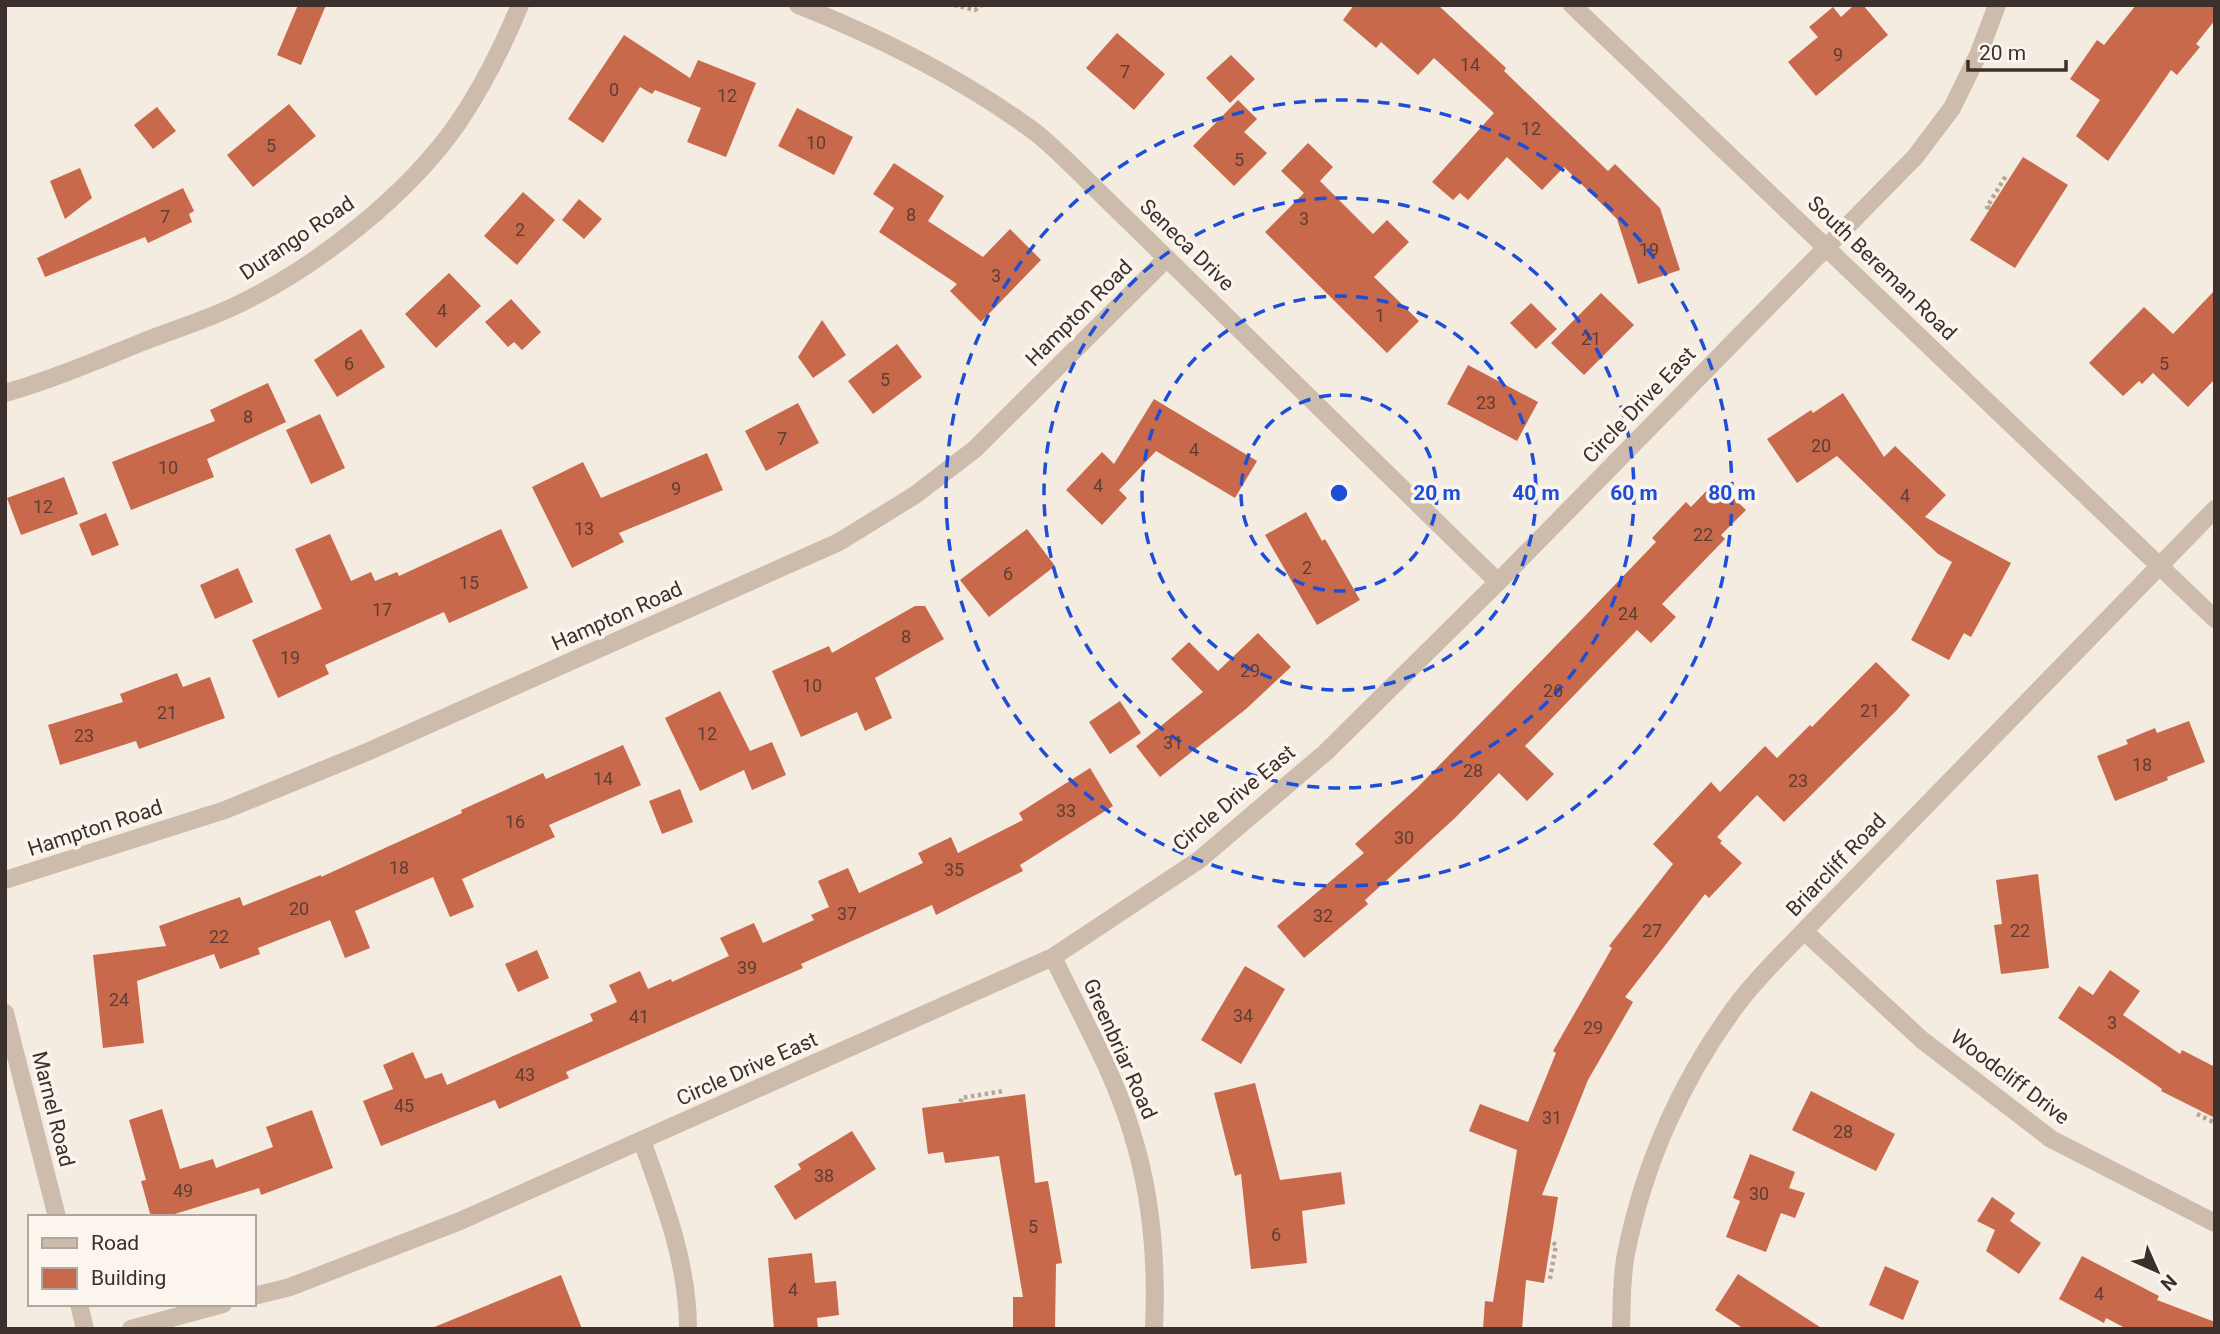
<svg xmlns="http://www.w3.org/2000/svg" width="2220" height="1334" font-family="Roboto,sans-serif">
<rect width="100%" height="100%" fill="#f4ebe1"/>
<path fill="#c8694b" d="M298,5H326L301,65L277,55Z
M1354,5H1438L1506,68L1504,71L1608,171L1615,164L1660,208L1680,270L1638,284L1617,219L1564,167L1542,190L1507,157L1468,200L1460,193L1453,200L1432,182L1494,113L1434,58L1418,75L1381,42L1376,48L1343,20Z
M1854,5H1863L1888,35L1816,96L1788,62L1818,37L1809,27L1833,7L1841,17Z
M2136,5H2215V20L2196,44L2200,47L2177,75L2171,70L2108,161L2076,136L2100,100L2070,79L2097,40L2104,45Z
M1117,33L1165,74L1134,110L1086,68Z
M624,35L690,78L698,60L756,83L726,157L687,142L701,108L655,90L652,94L640,87L603,143L568,119Z
M1231,55L1255,79L1230,103L1206,78Z
M1238,100L1257,119L1244,132L1267,153L1234,186L1193,146Z
M289,104L316,136L253,187L227,155Z
M157,107L176,131L153,149L134,125Z
M797,108L853,137L834,175L778,146Z
M1308,143L1333,167L1320,181L1373,234L1387,220L1409,242L1374,277L1419,321L1387,353L1265,232L1304,193L1281,171Z
M2023,157L2068,185L2015,268L1970,240Z
M894,163L944,196L928,221L983,257L1010,229L1041,260L981,322L950,291L957,284L879,232L894,208L873,194Z
M80,168L92,198L65,219L50,181Z
M183,188L194,211L189,214L192,222L148,243L145,237L45,277L37,258Z
M523,192L555,220L517,265L484,236Z
M579,199L602,219L584,239L562,220Z
M449,273L481,306L436,348L405,314Z
M2215,290V379L2188,407L2153,373L2142,384L2139,381L2123,396L2089,363L2144,307L2173,334Z
M1601,293L1634,325L1584,375L1551,343Z
M511,299L541,332L522,350L514,342L508,347L485,322Z
M1531,303L1557,329L1536,349L1510,323Z
M822,320L846,355L813,378L798,357Z
M361,329L385,367L337,397L314,360Z
M897,344L922,377L873,414L848,381Z
M1468,365L1538,402L1517,441L1447,404Z
M268,383L286,422L207,459L214,477L131,510L112,462L215,421L210,410Z
M1843,393L1884,457L1895,446L1946,495L1925,517L2011,563L1971,637L1964,633L1949,660L1911,640L1952,562L1938,554L1837,456L1797,483L1767,439L1811,410L1813,413Z
M1154,399L1257,461L1235,498L1156,451L1119,490L1127,498L1102,525L1066,490L1102,452L1114,464Z
M798,403L819,443L766,471L745,431Z
M320,414L345,468L311,484L286,430Z
M707,453L723,490L619,533L624,542L572,568L532,487L583,462L601,498Z
M64,477L78,514L21,535L7,498Z
M1716,481L1746,510L1721,535L1725,539L1662,604L1676,617L1651,643L1637,630L1525,746L1554,774L1527,801L1499,773L1455,818L1365,900L1368,904L1304,958L1277,926L1364,853L1355,844L1417,788L1584,617L1656,542L1652,538L1686,502L1691,507Z
M1306,512L1322,541L1325,539L1360,600L1317,625L1265,535Z
M106,513L119,545L92,556L79,524Z
M501,529L528,588L449,623L444,612L325,665L329,674L278,698L252,640L322,609L295,549L330,534L351,581L371,572L375,581L397,572L399,576Z
M1027,529L1055,566L989,617L960,580Z
M238,568L253,602L215,619L200,585Z
M915,606H925L944,639L875,678L892,718L865,731L857,712L801,737L772,671L829,646L832,653Z
M1258,633L1291,667L1246,709L1160,777L1136,746L1203,692L1171,659L1189,642L1218,671Z
M1876,662L1910,695L1896,711L1784,822L1757,795L1717,837L1722,841L1720,843L1742,863L1709,898L1705,894L1625,997L1633,1002L1588,1080L1542,1195L1558,1197L1544,1283L1526,1280L1522,1329H1483L1485,1301L1493,1302L1517,1150L1469,1131L1480,1104L1528,1122L1556,1053L1553,1051L1612,948L1609,946L1673,864L1653,844L1711,782L1720,792L1765,746L1777,758L1810,725L1812,727Z
M177,673L183,687L210,677L225,718L139,749L136,741L60,765L48,725L123,702L120,694Z
M720,691L750,751L772,742L786,775L752,790L744,770L700,791L665,718Z
M1120,701L1141,733L1110,754L1089,722Z
M2189,721L2205,762L2167,777L2168,780L2115,801L2097,756L2128,744L2126,740L2155,728L2157,733Z
M623,745L641,785L549,825L555,837L462,879L474,907L450,917L433,877L355,911L370,948L345,958L330,920L258,948L260,954L220,969L214,954L137,981L144,1043L103,1048L93,955L166,946L159,926L240,897L243,906L321,875V877L462,813L461,810L543,773L546,779Z
M1090,768L1113,806L1020,865L1023,871L936,915L932,905L801,964L803,968L566,1072L569,1078L499,1109L495,1100L381,1146L363,1101L393,1089L383,1065L413,1052L425,1079L442,1073L447,1085L593,1021L590,1014L617,1002L609,985L640,971L648,989L671,979L672,982L729,956L720,938L754,923L763,943L814,920L811,915L829,907L818,881L848,868L859,893L923,863L918,853L951,837L958,853L1023,820L1019,813Z
M680,789L693,822L662,834L649,801Z
M2038,874L2049,968L2001,974L1994,925L2002,924L1996,880Z
M537,950L549,978L518,992L505,964Z
M1245,966L1285,989L1241,1064L1201,1040Z
M2110,970L2140,991L2123,1015L2180,1054L2182,1050L2215,1067V1118L2161,1091L2162,1089L2058,1018L2079,986L2093,995Z
M1255,1083L1280,1180L1341,1172L1345,1204L1302,1211L1307,1263L1251,1269L1241,1174L1235,1176L1214,1093Z
M1811,1091L1895,1134L1876,1171L1792,1130Z
M1025,1094L1035,1183L1048,1181L1062,1263L1056,1264L1055,1329H1013V1297H1023L999,1156L945,1163L943,1152L928,1154L922,1108Z
M162,1109L180,1169L213,1159L216,1168L273,1147L266,1127L312,1110L333,1168L261,1195L259,1188L165,1217H151L141,1181L146,1180L129,1120Z
M852,1131L876,1169L795,1220L774,1186L801,1169L798,1164Z
M1750,1154L1795,1172L1789,1188L1805,1193L1795,1218L1781,1213L1766,1252L1726,1237L1740,1201L1733,1198Z
M1992,1197L2015,1213L2010,1221L2041,1243L2019,1274L1986,1251L1995,1230L1977,1221Z
M812,1253L815,1283L836,1281L839,1315L817,1318L818,1329H774L768,1258Z
M2082,1256L2159,1296L2157,1300L2215,1322V1329H2127L2106,1318L2104,1323L2059,1299Z
M1885,1266L1919,1281L1903,1320L1869,1305Z
M1738,1274L1823,1329H1744L1715,1310Z
M561,1275L582,1329H432V1328Z"/>
<g fill="none" stroke-linecap="round" stroke-linejoin="round">
<path stroke="#b9a596" stroke-width="4.5" stroke-dasharray="3.5 3.5" stroke-linecap="butt" d="M954,5L975,10L982,5
M1990,208L1987,207L2007,174
M961,1102V1098L1004,1091
M2197,1114L2215,1123
M1550,1279L1556,1245L1551,1241"/>
<path stroke="#cdbbac" stroke-width="18" d="M798,5C881,38 963,79 1035,132C1059,151 1080,174 1102,195L1498,582
M1572,5L2215,619
M5,393C51,380 95,361 140,343C172,330 207,320 239,304C318,266 408,195 458,123C483,86 503,46 520,5
M5,880L225,810L367,752L839,542L915,495L975,449L1167,258
M1804,931L1922,1040L2051,1139L2215,1223
M1053,957C1080,1014 1114,1072 1132,1133C1152,1196 1157,1263 1154,1329
M5,1013L57,1217
M642,1141C664,1202 688,1263 688,1329
M254,1296L290,1287L460,1221L1053,957L1199,860L1326,752L1498,582L1915,157L1952,108L1979,53L1997,5
M79,1304L85,1329
M131,1329L223,1304
M1621,1329C1622,1304 1621,1278 1626,1254C1644,1163 1683,1076 1739,1002C1758,977 1782,954 1804,931L2215,509"/>
</g>
<g fill="none" stroke="#1d4ed8" stroke-width="3.5" stroke-dasharray="12 9">
<circle cx="1339" cy="493" r="98"/>
<circle cx="1339" cy="493" r="197"/>
<circle cx="1339" cy="493" r="295"/>
<circle cx="1339" cy="493" r="393"/>
</g>
<g text-anchor="middle" dominant-baseline="central" stroke-width="7" stroke-linejoin="round" paint-order="stroke">
<g font-size="18" fill="#5e3e33">
<text x="1838" y="54">9</text>
<text x="1470" y="64">14</text>
<text x="1125" y="71">7</text>
<text x="614" y="89">0</text>
<text x="727" y="95">12</text>
<text x="1531" y="128">12</text>
<text x="816" y="142">10</text>
<text x="271" y="145">5</text>
<text x="1239" y="159">5</text>
<text x="911" y="214">8</text>
<text x="165" y="216">7</text>
<text x="1304" y="218">3</text>
<text x="520" y="229">2</text>
<text x="1649" y="249">19</text>
<text x="996" y="275">3</text>
<text x="442" y="310">4</text>
<text x="1380" y="315">1</text>
<text x="1591" y="338">21</text>
<text x="349" y="363">6</text>
<text x="2164" y="363">5</text>
<text x="885" y="379">5</text>
<text x="1486" y="402">23</text>
<text x="248" y="416">8</text>
<text x="782" y="438">7</text>
<text x="1821" y="445">20</text>
<text x="1194" y="449">4</text>
<text x="168" y="467">10</text>
<text x="1098" y="485">4</text>
<text x="676" y="488">9</text>
<text x="1905" y="495">4</text>
<text x="43" y="506">12</text>
<text x="584" y="528">13</text>
<text x="1703" y="534">22</text>
<text x="1307" y="567">2</text>
<text x="1008" y="573">6</text>
<text x="469" y="582">15</text>
<text x="382" y="609">17</text>
<text x="1628" y="613">24</text>
<text x="906" y="636">8</text>
<text x="290" y="657">19</text>
<text x="1250" y="670">29</text>
<text x="812" y="685">10</text>
<text x="1553" y="690">26</text>
<text x="1870" y="710">21</text>
<text x="167" y="712">21</text>
<text x="707" y="733">12</text>
<text x="84" y="735">23</text>
<text x="1173" y="742">31</text>
<text x="2142" y="764">18</text>
<text x="1473" y="770">28</text>
<text x="603" y="778">14</text>
<text x="1798" y="780">23</text>
<text x="1066" y="810">33</text>
<text x="515" y="821">16</text>
<text x="1404" y="837">30</text>
<text x="399" y="867">18</text>
<text x="954" y="869">35</text>
<text x="299" y="908">20</text>
<text x="847" y="913">37</text>
<text x="1323" y="915">32</text>
<text x="1652" y="930">27</text>
<text x="2020" y="930">22</text>
<text x="219" y="936">22</text>
<text x="747" y="967">39</text>
<text x="119" y="999">24</text>
<text x="1243" y="1015">34</text>
<text x="639" y="1016">41</text>
<text x="2112" y="1022">3</text>
<text x="1593" y="1027">29</text>
<text x="525" y="1074">43</text>
<text x="404" y="1105">45</text>
<text x="1552" y="1117">31</text>
<text x="1843" y="1131">28</text>
<text x="824" y="1175">38</text>
<text x="183" y="1190">49</text>
<text x="1759" y="1193">30</text>
<text x="1033" y="1226">5</text>
<text x="1276" y="1234">6</text>
<text x="793" y="1289">4</text>
<text x="2099" y="1293">4</text>
</g>
<g font-size="21" fill="#3b302b" stroke="#fbf5ee">
<text transform="translate(297 238) rotate(-34)">Durango Road</text>
<text transform="translate(1187 245) rotate(44)">Seneca Drive</text>
<text transform="translate(1882 268) rotate(44)">South Bereman Road</text>
<text transform="translate(1079 313) rotate(-45)">Hampton Road</text>
<text transform="translate(1639 405) rotate(-46)">Circle Drive East</text>
<text transform="translate(617 616) rotate(-24)">Hampton Road</text>
<text transform="translate(1234 798) rotate(-40)">Circle Drive East</text>
<text transform="translate(95 828) rotate(-18)">Hampton Road</text>
<text transform="translate(1836 865) rotate(-46)">Briarcliff Road</text>
<text transform="translate(1120 1049) rotate(66)">Greenbriar Road</text>
<text transform="translate(747 1069) rotate(-24)">Circle Drive East</text>
<text transform="translate(2010 1077) rotate(37)">Woodcliff Drive</text>
<text transform="translate(53 1109) rotate(76)">Marnel Road</text>
</g>
</g>
<circle cx="1339" cy="493" r="10" fill="#1d4ed8" stroke="#fbf5ee" stroke-width="3.5"/>
<g font-size="21" text-anchor="middle" font-weight="bold" fill="#1d4ed8" stroke="#fbf5ee" stroke-width="7" stroke-linejoin="round" paint-order="stroke">
<text x="1437" y="500">20 m</text>
<text x="1536" y="500">40 m</text>
<text x="1634" y="500">60 m</text>
<text x="1732" y="500">80 m</text>
</g>
<rect width="2220" height="1334" fill="none" stroke="#3b302b" stroke-width="14"/>
<rect x="28" y="1215" width="228" height="91" fill="#fbf5ee" stroke="#aea6a0" stroke-width="2"/>
<rect x="42" y="1238" width="35" height="10" fill="#cdbbac" stroke="#aea6a0" stroke-width="2"/>
<text x="91" y="1250" font-size="21" fill="#3b302b">Road</text>
<rect x="42" y="1268" width="35" height="21" fill="#c8694b" stroke="#aea6a0" stroke-width="2"/>
<text x="91" y="1285" font-size="21" fill="#3b302b">Building</text>
<g transform="translate(2157 1271) rotate(135)" stroke="#fbf5ee" stroke-width="5" paint-order="stroke">
<path d="M0-5L12 26L0 18L-12 26Z" fill="#3b302b"/>
<text y="-10" font-size="19" font-weight="bold" text-anchor="middle" fill="#3b302b">N</text>
</g>
<path d="M1968 60v10h98v-10" fill="none" stroke="#3b302b" stroke-width="3.5"/>
<text x="1979" y="60" font-size="21" fill="#3b302b" stroke="#fbf5ee" stroke-width="5" paint-order="stroke">20 m</text>
</svg>
